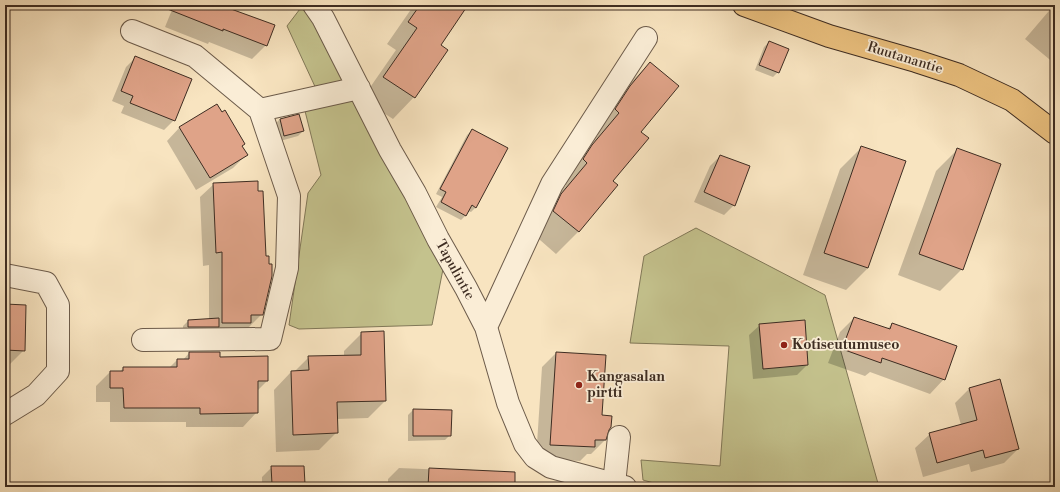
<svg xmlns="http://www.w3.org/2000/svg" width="1060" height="492" font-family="'Libre Bodoni',serif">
<rect width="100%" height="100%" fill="#f8e4c0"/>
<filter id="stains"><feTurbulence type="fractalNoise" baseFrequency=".005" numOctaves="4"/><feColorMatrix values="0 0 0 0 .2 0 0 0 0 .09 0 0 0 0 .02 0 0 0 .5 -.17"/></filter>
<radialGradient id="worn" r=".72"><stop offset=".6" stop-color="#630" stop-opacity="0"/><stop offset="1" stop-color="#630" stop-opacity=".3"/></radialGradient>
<path fill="#c4c28d" stroke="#817858" d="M303,5H313L445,259L432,325L299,329L289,325L308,193L321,175L305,111L324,106L287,26Z
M696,228L825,295L879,487H668L643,480L641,460L720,466L729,346L630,343L644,256Z"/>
<path fill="#0003" d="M174,5H231L230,9L266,45L252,59L209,42L208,44L165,27Z
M414,5H467L439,45L414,97L393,119L362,99L396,50L387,44Z
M818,5H844L839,10Z
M1054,5H1055V64L1025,39Z
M769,42L778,72L773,77L755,70L764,47Z
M136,57L174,120L164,130L121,113L124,106L112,101L126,67Z
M650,63L640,132L612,181L616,185L578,232L556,254L532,233L540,217L566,185L562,181L570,168L598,135L594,132L628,85Z
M280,119L303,131L298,136L280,141L275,124Z
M180,127L241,146L246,155L233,168L196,190L167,141Z
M472,130L476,207L471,212L468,211L466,215L461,220L436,207L442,197L436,194L467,135Z
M862,147L904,162L868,268L846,290L803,275L840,169Z
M958,149L962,269L940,291L898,275L936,171Z
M720,156L734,205L724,215L694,202L710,166Z
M214,184L265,257L262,314L248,328H245L236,337L183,332V326L188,321L209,320V265L203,266L200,197Z
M5,305L24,350L9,365H5Z
M854,318L887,329L892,324L944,379L930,394L870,372L865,376L828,363L840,332Z
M760,325L807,365L797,375L753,379L749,335Z
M362,333L385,401L368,418L336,419L337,432L319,450L276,452L274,390L291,372H294L309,357H344V351Z
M189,353L219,358L267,381L257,391V412L243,427H186V422H110V402H96V386L110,372H120L123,368H169L177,360H183Z
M556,353L601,416L608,430L605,440L591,454H587L580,461L536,459L542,367Z
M969,389L1018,449L1004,463L971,472L969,464L923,477L915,448L930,434L961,425L955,403Z
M413,410L450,435L445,440L408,441V415Z
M272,467L304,483L300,487H262V477Z
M399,468L496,472L495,487H388V479Z"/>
<path fill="#dfa388" stroke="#3e2d22" d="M160,5H233L231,9L275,25L267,46L223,29V31L160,6Z
M420,5H468L441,45L448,50L415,98L383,77L417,28L408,22Z
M769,41L789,49L779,73L759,65Z
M135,56L192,79L175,121L130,103L133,96L121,91Z
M650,62L679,86L641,132L649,138L613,181L618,185L579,232L553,211L561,194L587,163L583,159L592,145L619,113L615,109L630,86Z
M217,104L222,112L225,110L245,144L242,146L248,155L210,178L179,127Z
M299,114L304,131L284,136L280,119Z
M472,129L508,148L476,208L472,205L466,216L441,202L446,192L440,189Z
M861,146L906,161L868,268L824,253Z
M957,148L1001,164L963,270L919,254Z
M720,155L750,166L735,206L704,192Z
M258,181V191H263L266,256H269V264H272V276L263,315H251V323H222V252L216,253L213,183Z
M5,304L26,305L25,351L5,350Z
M854,317L890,329L892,323L957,346L945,380L882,358L881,363L842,349Z
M219,318V327H188V320Z
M805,320L808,365L763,369L759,324Z
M384,331L386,401L337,402L338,433L293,435L291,371L309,370L308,356L361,355V332Z
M189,352H220V357L268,356V381H258V413L200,414V408H124L123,388H110V371H123V367H177V359H189Z
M556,352L606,355L602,415L612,416L611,427L609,430L606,440H595V447L550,445Z
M1000,379L1019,449L985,458L983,450L937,463L929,433L977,420L969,388Z
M413,409L452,410L451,436H413Z
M271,466H304L305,484H272Z
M429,468L515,472V487H428Z"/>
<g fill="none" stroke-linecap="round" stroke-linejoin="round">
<g stroke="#6c5b4a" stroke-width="24">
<path id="minor" d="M314,5L323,18L390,150L415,193L438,239L466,288L486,327L508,403L525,444L535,457L551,467L625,487
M132,31L195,56L260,110L289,196L287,268L270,339L143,340
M260,110L359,88
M5,275L46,283L58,305V371L36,395L5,414
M486,327L552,184L646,38
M614,484L619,437"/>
</g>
<g stroke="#3e2d22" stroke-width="24">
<path id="major" d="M744,5L829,36L916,61L959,75L1012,100L1055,133"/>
</g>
<use href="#minor" stroke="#faedd6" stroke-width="22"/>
<use href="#major" stroke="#ecc280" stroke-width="22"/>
</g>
<g fill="#8f2418" stroke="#faedd6" stroke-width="1.5">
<circle cx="784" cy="345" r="4"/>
<circle cx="579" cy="385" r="4"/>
</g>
<g text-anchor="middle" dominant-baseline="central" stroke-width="3.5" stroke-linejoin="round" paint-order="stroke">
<g font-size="14" fill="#3e2d22" stroke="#faedd6">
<text transform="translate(905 58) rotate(17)">Ruutanantie</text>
<text transform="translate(455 270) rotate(61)">Tapulintie</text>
</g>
<g font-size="14" font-weight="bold" fill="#3e2d22" stroke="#faedd6" text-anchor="start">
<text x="792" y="345">Kotiseutumuseo</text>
<text x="587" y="377">Kangasalan<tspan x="587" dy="16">pirtti</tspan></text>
</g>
</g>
<rect width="1060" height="492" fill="none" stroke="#f8e4c0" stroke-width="20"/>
<rect x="6" y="6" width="1048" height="480" fill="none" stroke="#3e2d22" stroke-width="2"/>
<rect x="10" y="10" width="1040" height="472" fill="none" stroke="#3e2d22"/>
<rect width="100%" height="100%" filter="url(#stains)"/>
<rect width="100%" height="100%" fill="url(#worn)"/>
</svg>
